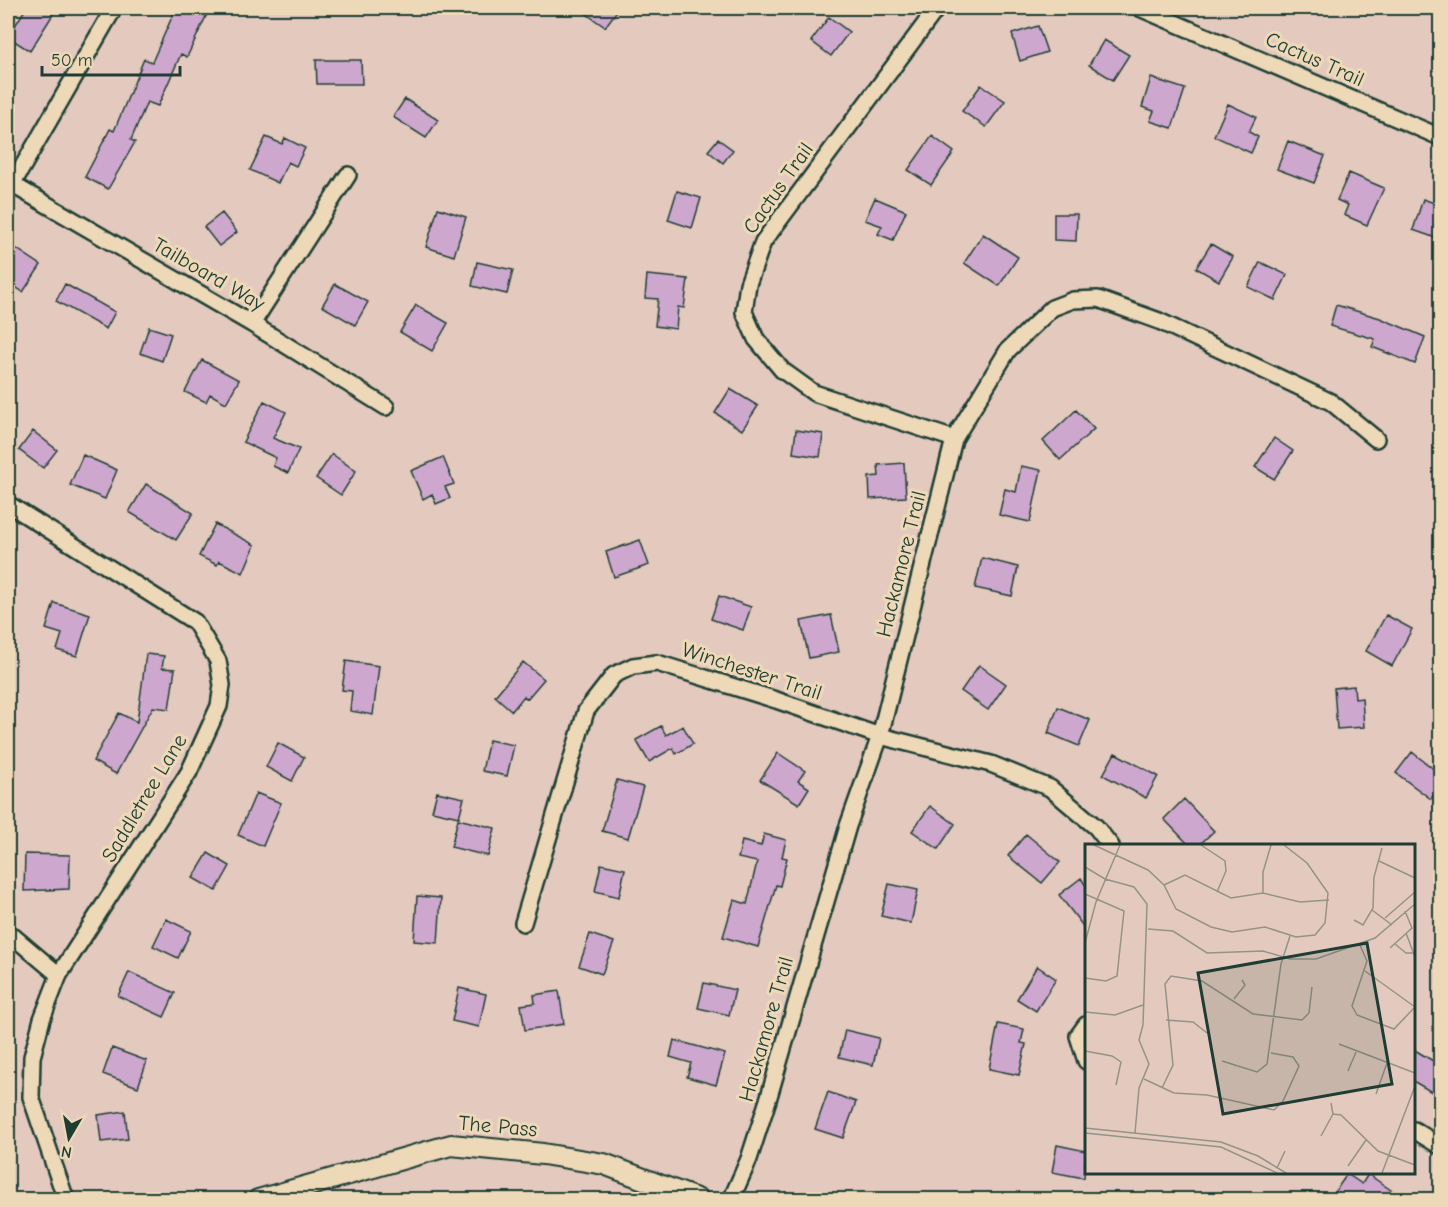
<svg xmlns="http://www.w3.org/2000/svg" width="1448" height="1207" font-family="'Comic Neue',sans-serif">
<rect width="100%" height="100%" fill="#e4cabe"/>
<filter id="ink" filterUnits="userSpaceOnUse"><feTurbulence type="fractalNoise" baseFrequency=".0167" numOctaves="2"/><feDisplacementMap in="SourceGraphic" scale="12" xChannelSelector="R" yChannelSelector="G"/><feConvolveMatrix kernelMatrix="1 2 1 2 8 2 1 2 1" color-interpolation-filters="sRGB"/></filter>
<g filter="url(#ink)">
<path fill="#cea7cf" stroke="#1f3d34" stroke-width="1.5" d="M26,8H57L30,51L8,37Z
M176,8H196L208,12L187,57L181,54L158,106L147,102L131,140L135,142L108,189L85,177L110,129L114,131L144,59L152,62Z
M578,8H619L605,27Z
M829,17L849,32L831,56L811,41Z
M1038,26L1047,52L1020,61L1012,34Z
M1104,40L1129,55L1113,80L1089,65Z
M316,60H361L362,84H317Z
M1151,78L1185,89L1172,128L1150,121L1154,111L1142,107Z
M981,85L1005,101L986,127L962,111Z
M405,99L438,120L426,138L393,117Z
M1228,104L1256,117L1249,132L1258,137L1251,153L1214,136Z
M932,136L954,152L931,185L908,170Z
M266,137L282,144L285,138L305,148L296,166L288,162L278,183L250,170Z
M718,139L733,150L723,163L708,151Z
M1288,141L1325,156L1314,183L1277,169Z
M1349,173L1384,188L1367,225L1344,215L1348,205L1337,200Z
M677,191L701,198L692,228L668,220Z
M875,198L906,211L893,240L878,234L882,226L865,220Z
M1423,199L1440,205V224L1436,238L1413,230Z
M438,208L466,217L454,256L426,247Z
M222,213L237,232L219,246L204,227Z
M1054,214H1077L1076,241L1054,240Z
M983,234L1018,257L999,286L964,263Z
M8,243L41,265L23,292L8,282Z
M1211,244L1233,257L1219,281L1196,268Z
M477,262L513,270L507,294L472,286Z
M1260,262L1287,275L1275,300L1248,287Z
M647,275L688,279L684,308L678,307L676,329L655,326L658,299L645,298Z
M65,284L115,312L106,329L56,301Z
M335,284L368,302L355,325L322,306Z
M416,305L448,323L432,351L400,332Z
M1336,305L1380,318L1425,337L1415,364L1372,347L1375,339L1330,326Z
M149,327L171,334L162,361L140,353Z
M202,360L239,380L226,403L210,394L206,402L185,392Z
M730,389L758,406L742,430L715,413Z
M264,401L286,412L273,438L299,449L288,473L273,466L276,458L243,442Z
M1076,410L1094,429L1060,460L1043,441Z
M796,430L823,434L820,457L793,453Z
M33,431L57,450L43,468L19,450Z
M1274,438L1293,451L1274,479L1255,467Z
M332,454L356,471L341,495L316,478Z
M83,455L117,470L105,499L70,485Z
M443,457L454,484L445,487L450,498L436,504L432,494L423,499L411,471Z
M904,463L906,497L870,499L869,477L879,476L878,465Z
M1021,466L1041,470L1030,522L999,515L1005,489L1016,492Z
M146,484L193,513L176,540L129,512Z
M215,524L255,545L243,573L219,561L217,565L199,556Z
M640,540L649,565L614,577L606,552Z
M982,558L1018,567L1012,596L975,588Z
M719,596L751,607L743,630L711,619Z
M54,603L90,614L77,656L57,650L62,634L46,629Z
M831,615L839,652L809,658L801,621Z
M1386,615L1412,629L1392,666L1366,651Z
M146,654L164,656L162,668L175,669L169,709L153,707L116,774L93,761L119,713L137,722Z
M346,661L379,666L373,715L350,711L352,691L342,690Z
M523,662L544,679L527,699L524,696L512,711L495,696Z
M979,665L1006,684L988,710L961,691Z
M1354,686L1355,699L1362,698L1364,727L1337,729L1334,688Z
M1058,707L1090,720L1079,746L1048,733Z
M661,726L666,735L683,726L693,744L676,754L673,748L649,762L636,740Z
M489,740L514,745L507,776L482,771Z
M278,743L304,757L292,781L266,767Z
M1412,752L1440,774V787L1431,799L1396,773Z
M778,753L805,771L798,781L809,788L799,804L760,780Z
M1115,753L1158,776L1146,798L1103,775Z
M617,780L643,787L628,838L602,831Z
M437,792L464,798L459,817L432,811Z
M256,793L281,803L263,846L238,835Z
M1184,799L1214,831L1198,846H1190L1164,819Z
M930,806L955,824L938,849L912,831Z
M458,819L495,828L488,856L451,847Z
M764,834L786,840L782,857L787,858L780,886L776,885L758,947L723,937L734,900L747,904L757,862L738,858L742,841L761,846Z
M1026,834L1060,862L1042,883L1008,856Z
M208,853L230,866L216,891L193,878Z
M25,854L70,855L69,889L24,891Z
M601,864L625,869L619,897L595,891Z
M1081,878L1086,886V930L1059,895Z
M889,884L918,890L911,923L881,916Z
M417,896L441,898L438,943L414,941Z
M166,919L191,931L178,958L153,946Z
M590,934L614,942L602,974L579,966Z
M1037,966L1056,979L1036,1011L1017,999Z
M129,972L175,993L164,1017L118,996Z
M704,983L735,990L729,1015L698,1008Z
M459,988L486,994L479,1027L452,1021Z
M559,991L564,1024L525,1030L521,1005L535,1003L534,995Z
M998,1024L1024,1029L1021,1043L1026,1044L1019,1075L989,1069Z
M845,1030L879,1038L873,1065L839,1057Z
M674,1040L725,1054L716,1085L687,1077L691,1063L670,1057Z
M112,1048L147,1061L138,1087L103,1074Z
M1413,1049L1440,1065V1097L1413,1081Z
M828,1092L856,1102L843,1138L815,1129Z
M125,1111L128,1139L101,1142L98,1115Z
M1057,1145L1086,1151L1084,1178L1052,1172Z
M1347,1174L1362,1184L1368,1174L1405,1200H1344L1334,1193Z"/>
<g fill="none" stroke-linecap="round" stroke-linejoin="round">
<g stroke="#1f3d34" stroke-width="20">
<path id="minor" d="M937,8L763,242L748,284L744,312L756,339L782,370L814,393L954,439
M1140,8L1440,137
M8,182L252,324L386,407
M12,185L114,8
M252,324L348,175
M8,504L195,622L218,661L222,685L219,706L189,772L59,975L42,1019L32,1057L31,1097L66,1200
M523,923L586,711L614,675L633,666L657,663L776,700L880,736L991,764L1050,788L1096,827L1111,846
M8,932L59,975
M1086,1025L1078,1036L1086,1061
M1414,1130L1440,1146
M731,1200L749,1159L768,1100L848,826L880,736L954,439L1008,350L1052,308L1073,300L1098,299L1159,321L1331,402L1376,439"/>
</g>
<g stroke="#1f3d34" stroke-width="24">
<path id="tertiary" d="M258,1200L451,1145L543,1154L604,1164L699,1200"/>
</g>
<use href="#minor" stroke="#edd9b7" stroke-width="15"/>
<use href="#tertiary" stroke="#edd9b7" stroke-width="20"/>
</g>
</g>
<g text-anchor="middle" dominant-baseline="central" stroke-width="6" stroke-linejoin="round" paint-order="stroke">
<g font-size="21" fill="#1f3d34" stroke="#edd9b7">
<text transform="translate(1315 59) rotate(24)">Cactus Trail</text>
<text transform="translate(778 188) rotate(-55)">Cactus Trail</text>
<text transform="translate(209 274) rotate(30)">Tailboard Way</text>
<text transform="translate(901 564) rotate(-76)">Hackamore Trail</text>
<text transform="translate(752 671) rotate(18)">Winchester Trail</text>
<text transform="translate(144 798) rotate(-59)">Saddletree Lane</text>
<text transform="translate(766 1029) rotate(-74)">Hackamore Trail</text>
<text transform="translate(498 1126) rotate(5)">The Pass</text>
</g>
</g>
<g transform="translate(1085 844)">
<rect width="330" height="330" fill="#e4cabe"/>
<path fill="none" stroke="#959287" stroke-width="1.5" d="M9,1L63,26L79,41L91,65L126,83L147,88L180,83L211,93L230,91L240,79L243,49L222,19L199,1M116,1L140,17L141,27L132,48M294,17L330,34M0,23L20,35L49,43L62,60L58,181L54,196L64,220L54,244L50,289M79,41L100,31L146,54L178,49L215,58L244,56M178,49V28L186,1M0,50L39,67L32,132L21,137L0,134M287,66L307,81M300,74L330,48M269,76L278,81L288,64L289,33L297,4M63,85L88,87L122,109L178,107L205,115H231L290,94L330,60M321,89L330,113M0,99L11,58L35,1M274,99L282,117L267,162L272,171L309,185L330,163M310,100L321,109H328M305,104L327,84L320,67M280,127L330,163M149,155L160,141L157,136M0,168L30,171L58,161M81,176L108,178L122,189M254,200L330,229M0,207L27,212L36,218L31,241M137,217L172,228L182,220L196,120L205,92M263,227L271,208M59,235L89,249L122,251L189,266L198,257L214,222L208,213L186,209M77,244L88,221L80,140L86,132L117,137L168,170L217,176L224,169L227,143M291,250L302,219M246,259L248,270L256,271L293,307L330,321M0,284L136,298L173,312L201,329M0,289L136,303L192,329M236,292L248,270M263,322L281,296M192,324L200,307M297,329L330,242"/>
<path fill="#1f3d34" fill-opacity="0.15" stroke="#1f3d34" stroke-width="3" d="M282,99L307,240L138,270L113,129Z"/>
<rect width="330" height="330" fill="none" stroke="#1f3d34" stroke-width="3"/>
</g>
<rect width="1448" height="1207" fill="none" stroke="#edd9b7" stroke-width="30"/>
<rect x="15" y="15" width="1418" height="1177" fill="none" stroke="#1f3d34" stroke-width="2" filter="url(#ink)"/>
<g transform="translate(69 1138) rotate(190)" stroke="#edd9b7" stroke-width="4.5" paint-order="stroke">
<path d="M0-4.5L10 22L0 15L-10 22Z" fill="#1f3d34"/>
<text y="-9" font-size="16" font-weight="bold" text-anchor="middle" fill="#1f3d34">N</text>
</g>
<path d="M42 66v9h138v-9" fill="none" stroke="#1f3d34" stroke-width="3"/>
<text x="51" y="66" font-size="18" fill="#1f3d34" stroke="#edd9b7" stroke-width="4.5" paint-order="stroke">50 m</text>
</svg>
